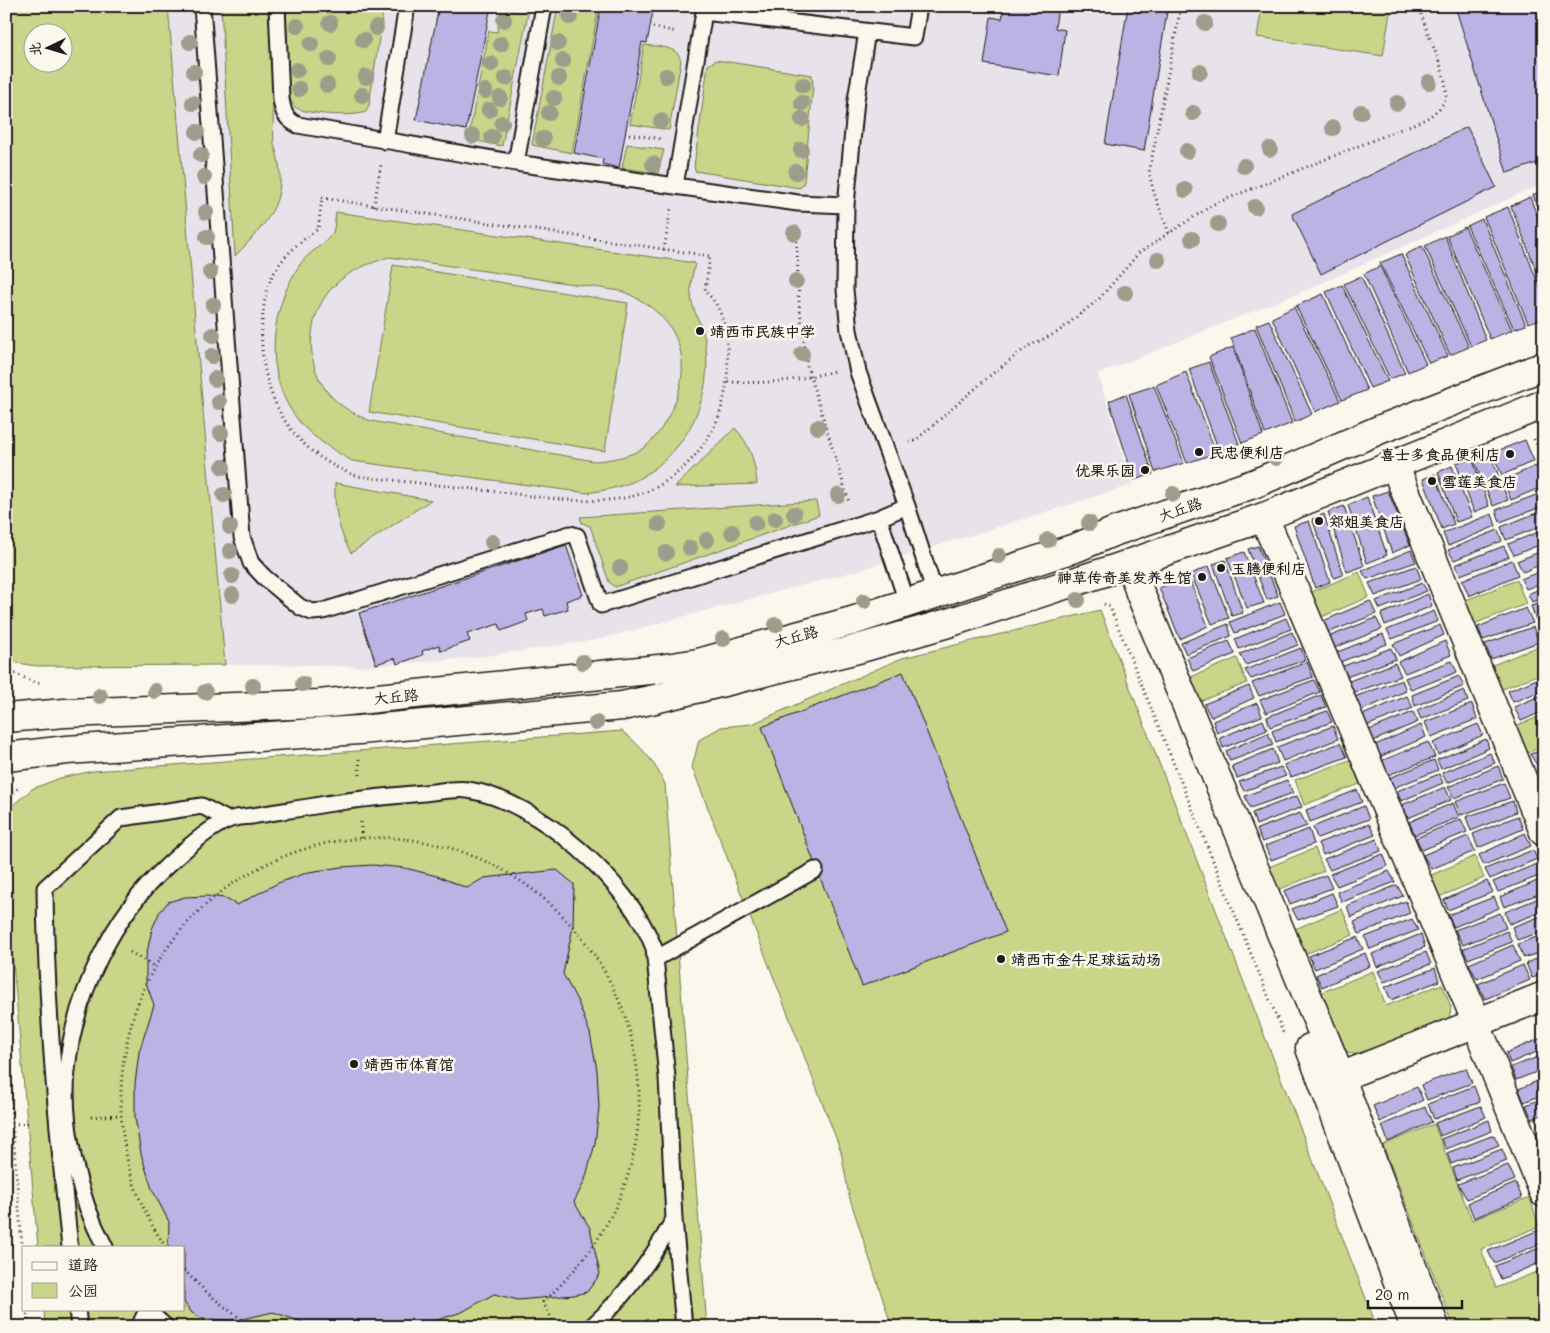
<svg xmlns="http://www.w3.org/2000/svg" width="1550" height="1333" font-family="Mali,'LXGW WenKai TC',sans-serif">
<rect width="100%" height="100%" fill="#fbf7ec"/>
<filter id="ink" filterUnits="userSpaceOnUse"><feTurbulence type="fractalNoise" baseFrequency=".02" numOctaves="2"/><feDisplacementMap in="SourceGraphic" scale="10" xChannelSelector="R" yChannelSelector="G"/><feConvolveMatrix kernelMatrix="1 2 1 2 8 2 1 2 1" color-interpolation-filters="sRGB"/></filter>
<g filter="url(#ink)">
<path fill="#e8e3ea" d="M168,6H1544V183L1311,288L1098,374L1132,485L856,571L596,640L479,657L360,667L312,665H225Z"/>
<path fill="#c9d588" stroke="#727852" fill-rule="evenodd" d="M6,6H168L225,665L37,666L17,663L6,655ZM32,32H62V62H32Z
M221,6H269L274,144C291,198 271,219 235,256Z
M286,6H384L369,105L366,112C354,117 306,115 295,107C292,105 291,100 289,97Z
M558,6H599L572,153L532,145Z
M1262,6H1391L1383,56L1257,37Z
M501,9L528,13L502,146L468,139L489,31L497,32Z
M644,45C657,47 678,45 681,61L669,130L630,124Z
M716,60L812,75L813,86L804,182L800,188L695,171L694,166L708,65Z
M627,144L664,150L658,173L622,168Z
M336,212L695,263C693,273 690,284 691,294C691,310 703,325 705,341C714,395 689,449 642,477C625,487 606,490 587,493L352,461C336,452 322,443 308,431C261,386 267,312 301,263C309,252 324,245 332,234C335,229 335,218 336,212ZM389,257L621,291C676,312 698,359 670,413C663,427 655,440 642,449C628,457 610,460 594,461L371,421C356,415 344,409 332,397C304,369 305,317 332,288C347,271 368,264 389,257Z
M393,265L628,303L605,451L369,412Z
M735,428C750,444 755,462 757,484L675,487Z
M335,483L431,500L351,553C338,530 334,509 335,483Z
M816,501L819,515L615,587L609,582L590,526L582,523L580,517Z
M1359,572L1369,597L1319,618L1309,593Z
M1517,580L1526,604L1471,625L1461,602Z
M1100,610L1377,1327H892L849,1196L841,1151L692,767L699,740L721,727L752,724L902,658Z
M1539,646L1544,659V672L1498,691L1488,667Z
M1237,658L1247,683L1200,701L1191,677Z
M1544,715V746L1524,754L1513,727Z
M622,731C641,746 655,762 665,784L707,1327H45L44,1309H184V1247H38L6,882L7,810L32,789L60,778L93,771Z
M1350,760L1360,784L1304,805L1295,780Z
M1315,848L1324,871L1278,890L1269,867Z
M1475,856L1484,878L1439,897L1429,876Z
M1342,909L1353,935L1305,954L1295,929Z
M1373,971L1386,1006L1442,984L1451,1007L1449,1021L1358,1056L1345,1051L1320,993Z
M1434,1124L1472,1220L1530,1197L1539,1227L1481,1249L1496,1288L1544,1269V1327H1454L1383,1145Z"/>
<path fill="#bab3e4" stroke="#1c1c1c" d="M439,6H491L466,130L416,120Z
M601,6H654L647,43L642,42L619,168L602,164L603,159L574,153Z
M1004,6H1058L1055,28L1065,30L1059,76L984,64L991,17L1002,19Z
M1128,6H1168L1144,151L1105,144Z
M1455,6H1544V161L1507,173Z
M1467,127L1496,187L1321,274L1292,214Z
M1544,190V225L1533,195Z
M1530,197L1544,234V290L1511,206Z
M1508,207L1544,298V318L1528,323L1484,217Z
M1482,219L1526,325L1514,329L1467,226Z
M1465,227L1512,330L1490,339L1447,236Z
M1445,236L1486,340L1471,346L1425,246Z
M1422,246L1469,347L1450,355L1405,255Z
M1401,254L1448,356L1429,363L1380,263Z
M1380,266L1426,364L1408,372L1364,274Z
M1361,276L1405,373L1390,379L1344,284Z
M1342,285L1388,381L1370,388L1326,292Z
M1323,294L1367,390L1342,400L1296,306Z
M1294,307L1340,401L1315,412L1272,318Z
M1269,320L1312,414L1295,422L1256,325Z
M1255,328L1292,423L1265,434L1231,338Z
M1233,347L1263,435L1242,443L1209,357Z
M1209,362L1239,444L1219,451L1189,369Z
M1186,372L1216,453L1187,463L1156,385Z
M1154,386L1184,463L1155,472L1129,394Z
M1126,394L1153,474L1134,480L1109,401Z
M1525,440L1534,461L1502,475L1492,453Z
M1490,454L1508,500L1493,506L1474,460Z
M1472,458L1489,506L1474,512L1456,463Z
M1452,466L1472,517L1456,522L1438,472Z
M1536,466L1544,486L1511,500L1503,480Z
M1435,474L1454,524L1442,529L1423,479Z
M1388,491L1410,545L1392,553L1372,496Z
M1544,492V506L1500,522L1496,510Z
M1367,497L1387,555L1367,563L1348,505Z
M1344,506L1364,566L1347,572L1328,512Z
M1544,510V525L1506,540L1501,527Z
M1324,514L1343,575L1334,578L1312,519Z
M1492,514L1496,526L1448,546L1443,533Z
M1309,521L1330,582L1315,588L1294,526Z
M1498,530L1502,541L1454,560L1448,550Z
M1544,530V543L1514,555L1508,544Z
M566,545L583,595L566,601L568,609L545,616L543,609L526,614L528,621L501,631L499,624L467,634L470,641L441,651L439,645L422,651L423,655L397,664L395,658L376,664L359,613Z
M1258,546L1278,596L1267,600L1248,549Z
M1504,546L1509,557L1460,575L1455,565Z
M1411,550L1416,562L1367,579L1362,571Z
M1544,550V563L1523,572L1517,561Z
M1244,552L1264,603L1247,608L1227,558Z
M1225,560L1243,613L1232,616L1213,564Z
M1512,560L1518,575L1469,596L1462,580Z
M1209,566L1229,618L1212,624L1191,574Z
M1416,566L1421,579L1375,596L1369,583Z
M1544,570V582L1526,589L1521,579Z
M1188,576L1208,626L1180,639L1159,588Z
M1422,583L1427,591L1380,609L1376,601Z
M1544,587V597L1532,602L1528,594Z
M1428,594L1432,606L1385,625L1381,614Z
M1370,601L1376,614L1327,633L1321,622Z
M1280,602L1285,614L1235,633L1230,622Z
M1544,602V617L1536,620L1531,606Z
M1526,608L1533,623L1483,640L1478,627Z
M1434,611L1438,621L1392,639L1387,630Z
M1286,618L1291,629L1239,649L1235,639Z
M1376,618L1382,629L1334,648L1328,637Z
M1228,624L1231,636L1186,654L1181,643Z
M1440,625L1444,635L1399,656L1393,644Z
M1533,627L1539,642L1491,659L1485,644Z
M1292,632L1298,645L1246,665L1240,654Z
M1383,634L1387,644L1340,662L1335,653Z
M1229,641L1235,654L1193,671L1187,658Z
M1445,641L1451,655L1405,673L1398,662Z
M1301,648L1305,660L1251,679L1245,670Z
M1391,648L1396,659L1346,677L1341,667Z
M1452,661L1457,672L1411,690L1405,678Z
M1307,662L1313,677L1259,696L1252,683Z
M1395,663L1401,676L1352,693L1347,682Z
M903,672L1006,932L862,986L762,727Z
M1459,676L1464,686L1415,706L1412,695Z
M1544,676V690L1513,702L1508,691Z
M1314,680L1320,692L1266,713L1260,700Z
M1402,680L1406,691L1360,711L1354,697Z
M1249,686L1254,698L1211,717L1204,704Z
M1464,690L1468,701L1421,719L1417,710Z
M1544,694V711L1521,721L1514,707Z
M1321,695L1326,707L1270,727L1267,717Z
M1407,696L1413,708L1366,726L1360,716Z
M1257,703L1262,716L1217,733L1213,721Z
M1472,704L1477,719L1431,737L1425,722Z
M1327,711L1332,722L1276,742L1272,731Z
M1413,712L1418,722L1373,741L1367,731Z
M1263,720L1267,730L1223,748L1220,738Z
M1478,724L1483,735L1438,755L1433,743Z
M1421,725L1426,737L1379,757L1373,746Z
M1333,726L1338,739L1283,761L1277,747Z
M1268,733L1273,745L1230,761L1226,751Z
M1486,739L1489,748L1441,769L1437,760Z
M1428,742L1435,757L1388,775L1381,761Z
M1340,743L1347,757L1291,777L1284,765Z
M1273,749L1278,763L1237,778L1232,766Z
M1544,750V763L1537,765L1530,754Z
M1490,753L1495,763L1447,783L1442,773Z
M1434,760L1438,770L1393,788L1389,778Z
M1498,766L1503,779L1454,798L1448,787Z
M1281,767L1286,776L1244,791L1239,782Z
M1439,774L1443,783L1401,801L1397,791Z
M1287,780L1293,793L1250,808L1245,796Z
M1504,783L1510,798L1461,815L1455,802Z
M1445,787L1451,800L1408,818L1402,805Z
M1357,790L1362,802L1310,822L1306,810Z
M1297,796L1302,807L1256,825L1252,813Z
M1513,801L1516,812L1471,831L1466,817Z
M1453,803L1459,817L1415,835L1409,822Z
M1364,806L1369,819L1317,838L1313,827Z
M1300,813L1307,826L1262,842L1257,829Z
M1518,816L1523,829L1478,848L1473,834Z
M1461,819L1467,832L1422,850L1416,838Z
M1369,824L1375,835L1323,855L1318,843Z
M1309,829L1314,844L1271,860L1265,846Z
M1525,833L1531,846L1484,865L1479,855Z
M1468,836L1475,851L1431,869L1423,855Z
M1377,839L1381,851L1330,870L1324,859Z
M1533,850L1537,859L1490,879L1485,869Z
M1383,854L1388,866L1337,886L1330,874Z
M1539,863L1544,874L1498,892L1493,882Z
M373,865L405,868L437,876L467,888L484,878L557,870L574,884L573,927L563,974L578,1002L590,1033L597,1070L599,1107L595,1144L585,1180L574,1202L590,1228L600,1274L587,1292L574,1295L518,1300L494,1294L462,1312L416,1327H316L273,1312L239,1320L204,1319L192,1313L184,1302V1247H168L169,1222L152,1189L141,1154L135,1117V1084L139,1052L154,1005L146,983V957L152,929L159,913L168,902L185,897L207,896L224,898L237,905L278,883L309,872L341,867Z
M1389,871L1395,882L1342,902L1337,892Z
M1326,875L1332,888L1290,904L1284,891Z
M1544,878V892L1504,907L1500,897Z
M1487,881L1493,892L1448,910L1444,900Z
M1397,885L1403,896L1351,917L1347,906Z
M1332,893L1338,906L1298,920L1292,909Z
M1544,896V911L1509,924L1505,912Z
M1494,897L1499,908L1454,927L1448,915Z
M1406,901L1410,913L1359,934L1354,922Z
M1500,913L1506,928L1463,945L1455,930Z
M1544,915V931L1517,940L1512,927Z
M1412,919L1418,930L1370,949L1365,937Z
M1507,931L1512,942L1468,959L1463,949Z
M1421,934L1425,947L1377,967L1372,954Z
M1544,934V951L1524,958L1518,944Z
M1357,937L1363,949L1315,969L1309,956Z
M1513,945L1520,961L1477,979L1469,964Z
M1426,952L1431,964L1384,982L1378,971Z
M1365,953L1370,966L1322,987L1316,975Z
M1544,956V974L1532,978L1526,963Z
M1523,965L1530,980L1485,999L1478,984Z
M1435,968L1439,981L1391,1000L1385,987Z
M1544,1037V1049L1510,1063L1506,1053Z
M1544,1055V1069L1516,1080L1511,1067Z
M1466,1068L1472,1083L1427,1100L1421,1085Z
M1544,1078V1094L1524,1102L1519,1089Z
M1474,1086L1480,1102L1434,1119L1428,1104Z
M1417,1087L1423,1100L1380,1122L1373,1106Z
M1544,1098V1114L1532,1119L1526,1105Z
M1481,1106L1486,1117L1440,1136L1435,1123Z
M1425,1107L1432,1122L1388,1142L1382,1125Z
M1489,1120L1492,1131L1446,1149L1441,1139Z
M1494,1135L1499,1145L1451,1164L1447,1153Z
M1502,1149L1507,1161L1457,1180L1453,1168Z
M1508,1165L1515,1180L1467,1199L1458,1184Z
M1516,1183L1522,1198L1474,1218L1468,1203Z
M1539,1230L1544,1242L1494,1263L1488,1251Z
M1544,1246V1261L1501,1279L1495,1266Z"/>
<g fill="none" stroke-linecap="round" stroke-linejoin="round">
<g stroke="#1c1c1c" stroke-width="19">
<path id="service" d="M202,6L242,537L251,563L264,577L300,607L312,612L323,611L570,534L577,536L601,605L879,518L907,506
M277,6L281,99C283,112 285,119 298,125L516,163L675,186
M705,6L675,186L798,203L846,205L845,290L849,330L858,372L907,506L935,593
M704,12L914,37L919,6
M385,141L407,6
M516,163L544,6
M846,205L856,100L867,32
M879,518L907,602
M655,959L815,870
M70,1247C57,1128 46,1008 45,888L121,818L202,806L228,820
M105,1247C78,1197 62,1126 67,1070C74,995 113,915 168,865C182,852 210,827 228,820C235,817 244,817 252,816C275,812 298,809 320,805C355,799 389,796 424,793C438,792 455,788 468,790C539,801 629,882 654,948L667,1077L674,1219L684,1327
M77,1309L79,1327
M146,1309L166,1327
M139,1327L147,1310
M591,1327C626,1296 652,1259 674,1219"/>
</g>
<g stroke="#1c1c1c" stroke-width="31">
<path id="minor" d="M1395,466L1544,832
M1264,517L1477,1023
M1131,563L1140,593L1335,1063L1435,1327
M1483,1041L1544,1193
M1310,1048L1415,1327
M1325,1083L1544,996"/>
</g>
<g stroke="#1c1c1c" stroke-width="31">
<path id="secondary" d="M6,718L65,713L319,704L659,669L698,663L852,621L1078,547L1113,532L1256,483L1381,429L1544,366
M6,757L67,750L359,730L622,706L655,699L854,650L948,623L1117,568L1264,517L1544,404"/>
</g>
<path stroke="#1c1c1c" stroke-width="3" stroke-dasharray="1 4" stroke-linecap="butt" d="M653,27L677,32
M629,134L661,139
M322,198L710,256L705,291C709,295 714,300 717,306C730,329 730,376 723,402C713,445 673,488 629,497C590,505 547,498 508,493C458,487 407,482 357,476C289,452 258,393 262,323C264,305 265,287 275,271C286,253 301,241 318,229Z
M374,206L381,164
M796,226L799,301L807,366L849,502
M1169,233L1154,193L1149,173L1181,6
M664,250L671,208
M728,382C765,384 798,381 834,371
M1534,439L1544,461
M909,443L916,440L992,374L1027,347L1058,332L1099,299L1139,253L1169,233L1214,204L1426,119C1434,113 1444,107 1446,96C1449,74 1424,31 1419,6
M1104,604L1110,607L1284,1035
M6,669L31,681L43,683
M359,759L360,775
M6,800L20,786
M361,822V838
M130,952L155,967
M6,1047L24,1270
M91,1117L121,1115
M12,1124L35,1123
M1541,1221L1544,1229
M166,1247C118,1179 110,1093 134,1015C153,953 199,900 255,870C308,841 367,831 425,842C570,869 667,1017 632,1160C618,1217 586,1263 543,1302L556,1327
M184,1270C205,1292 227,1310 253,1327
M27,1309L28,1327"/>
<use href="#service" stroke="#fbf7ec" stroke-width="15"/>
<use href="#minor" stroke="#fbf7ec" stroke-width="28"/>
<use href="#secondary" stroke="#fbf7ec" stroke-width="28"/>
</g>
<g fill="#9d9d8b">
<circle cx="570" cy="17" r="8"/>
<circle cx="504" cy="20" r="8"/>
<circle cx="330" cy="23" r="8"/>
<circle cx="1205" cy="23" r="8"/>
<circle cx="297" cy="26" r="8"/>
<circle cx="376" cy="28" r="8"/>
<circle cx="363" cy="40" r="8"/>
<circle cx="190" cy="42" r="8"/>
<circle cx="558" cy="43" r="8"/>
<circle cx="311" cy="44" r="8"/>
<circle cx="501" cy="44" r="8"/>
<circle cx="329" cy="59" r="8"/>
<circle cx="563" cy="61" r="8"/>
<circle cx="491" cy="64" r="8"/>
<circle cx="297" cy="70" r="8"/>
<circle cx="194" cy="72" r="8"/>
<circle cx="1200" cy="72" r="8"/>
<circle cx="666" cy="76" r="8"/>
<circle cx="366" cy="77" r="8"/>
<circle cx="506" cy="78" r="8"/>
<circle cx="559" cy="78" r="8"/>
<circle cx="1429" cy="82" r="8"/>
<circle cx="327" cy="85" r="8"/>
<circle cx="803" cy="85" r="8"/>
<circle cx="299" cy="89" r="8"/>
<circle cx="485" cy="91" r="8"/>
<circle cx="362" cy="95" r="8"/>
<circle cx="500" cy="98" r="8"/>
<circle cx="554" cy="98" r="8"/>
<circle cx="193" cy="103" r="8"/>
<circle cx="802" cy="103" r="8"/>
<circle cx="1397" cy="103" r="8"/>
<circle cx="489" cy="110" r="8"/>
<circle cx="1361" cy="112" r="8"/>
<circle cx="549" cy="113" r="8"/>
<circle cx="1193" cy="113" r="8"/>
<circle cx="802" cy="119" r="8"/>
<circle cx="661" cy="121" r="8"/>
<circle cx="502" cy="123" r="8"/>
<circle cx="1333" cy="128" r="8"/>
<circle cx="197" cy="132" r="8"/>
<circle cx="473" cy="136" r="8"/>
<circle cx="492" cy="137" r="8"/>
<circle cx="543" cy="139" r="8"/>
<circle cx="1270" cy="149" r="8"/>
<circle cx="801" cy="150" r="8"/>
<circle cx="1187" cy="151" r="8"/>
<circle cx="201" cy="155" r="8"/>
<circle cx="653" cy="164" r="8"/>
<circle cx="1244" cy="166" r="8"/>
<circle cx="796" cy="172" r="8"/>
<circle cx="204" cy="177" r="8"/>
<circle cx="1185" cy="190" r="8"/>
<circle cx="1255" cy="207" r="8"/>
<circle cx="206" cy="212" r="8"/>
<circle cx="1218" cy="224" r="8"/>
<circle cx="794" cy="233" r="8"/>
<circle cx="207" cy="237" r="8"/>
<circle cx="1192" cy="239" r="8"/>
<circle cx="1158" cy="260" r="8"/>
<circle cx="210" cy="272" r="8"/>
<circle cx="796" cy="281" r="8"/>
<circle cx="1125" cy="293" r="8"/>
<circle cx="213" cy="305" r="8"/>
<circle cx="213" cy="335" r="8"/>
<circle cx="802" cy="354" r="8"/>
<circle cx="212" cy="356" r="8"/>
<circle cx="215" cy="379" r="8"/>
<circle cx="219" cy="402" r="8"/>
<circle cx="818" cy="427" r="8"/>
<circle cx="221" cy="433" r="8"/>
<circle cx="1276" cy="458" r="8"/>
<circle cx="223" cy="467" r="8"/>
<circle cx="1173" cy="494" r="8"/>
<circle cx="224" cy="495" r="8"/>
<circle cx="838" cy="495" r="8"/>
<circle cx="794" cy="514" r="8"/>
<circle cx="775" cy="519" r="8"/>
<circle cx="756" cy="523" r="8"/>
<circle cx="1089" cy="523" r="8"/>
<circle cx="659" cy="524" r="8"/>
<circle cx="230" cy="527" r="8"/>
<circle cx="732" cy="532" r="8"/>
<circle cx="707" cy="540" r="8"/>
<circle cx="1048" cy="540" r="8"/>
<circle cx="492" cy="542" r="8"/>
<circle cx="690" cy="548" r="8"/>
<circle cx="230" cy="551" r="8"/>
<circle cx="666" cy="553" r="8"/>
<circle cx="999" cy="556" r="8"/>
<circle cx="620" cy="568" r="8"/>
<circle cx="232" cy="576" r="8"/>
<circle cx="232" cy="595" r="8"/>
<circle cx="1078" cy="600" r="8"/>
<circle cx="864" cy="601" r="8"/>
<circle cx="776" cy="625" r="8"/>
<circle cx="723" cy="639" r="8"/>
<circle cx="583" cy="662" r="8"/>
<circle cx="303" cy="684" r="8"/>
<circle cx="253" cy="686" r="8"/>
<circle cx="155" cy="691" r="8"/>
<circle cx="205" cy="692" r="8"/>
<circle cx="100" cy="696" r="8"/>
<circle cx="596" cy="723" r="8"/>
</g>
</g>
<g fill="#1c1c1c" stroke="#fbf7ec" stroke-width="2">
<circle cx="700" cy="331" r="5"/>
<circle cx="1199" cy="452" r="5"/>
<circle cx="1510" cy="454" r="5"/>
<circle cx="1145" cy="470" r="5"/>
<circle cx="1432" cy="481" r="5"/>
<circle cx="1319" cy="521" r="5"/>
<circle cx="1221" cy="568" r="5"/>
<circle cx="1202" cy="577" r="5"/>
<circle cx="1001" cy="959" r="5"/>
<circle cx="354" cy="1064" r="5"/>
</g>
<g text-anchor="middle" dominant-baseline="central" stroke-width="5" stroke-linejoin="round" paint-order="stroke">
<g font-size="15" font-weight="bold" fill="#1c1c1c" stroke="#fbf7ec" text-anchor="start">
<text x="710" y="331">靖西市民族中学</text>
<text x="1209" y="452">民忠便利店</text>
<text x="1500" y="454" text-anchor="end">喜士多食品便利店</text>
<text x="1135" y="470" text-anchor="end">优果乐园</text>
<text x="1442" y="481">雪莲美食店</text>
<text x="1329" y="521">郑姐美食店</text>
<text x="1231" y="568">玉腾便利店</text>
<text x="1192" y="577" text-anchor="end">神草传奇美发养生馆</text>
<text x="1011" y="959">靖西市金牛足球运动场</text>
<text x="364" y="1064">靖西市体育馆</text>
</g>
<g font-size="15" fill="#1c1c1c" stroke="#fbf7ec">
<text transform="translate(1180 509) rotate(-19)">大丘路</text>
<text transform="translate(796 636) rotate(-15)">大丘路</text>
<text transform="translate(396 696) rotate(-5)">大丘路</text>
</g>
</g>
<rect width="1550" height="1333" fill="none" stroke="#fbf7ec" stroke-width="25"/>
<rect x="12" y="12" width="1525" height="1308" fill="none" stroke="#1c1c1c" stroke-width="2" filter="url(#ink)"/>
<rect x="22" y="1246" width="162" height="65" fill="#fbf7ec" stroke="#a29f99"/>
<rect x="32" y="1262" width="25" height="8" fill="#fbf7ec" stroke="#a29f99"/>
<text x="68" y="1270" font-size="15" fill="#1c1c1c">道路</text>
<rect x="32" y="1283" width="25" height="15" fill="#c9d588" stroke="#a29f99"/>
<text x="68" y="1296" font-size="15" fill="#1c1c1c">公园</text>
<g transform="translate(48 48) rotate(265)"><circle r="24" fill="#fbf7ec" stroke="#a29f99"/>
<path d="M0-4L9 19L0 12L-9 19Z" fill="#1c1c1c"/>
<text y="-8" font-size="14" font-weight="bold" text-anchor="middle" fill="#1c1c1c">北</text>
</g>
<path d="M1368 1300v8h94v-8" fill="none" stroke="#1c1c1c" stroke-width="2.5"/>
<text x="1375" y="1300" font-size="15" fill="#1c1c1c" stroke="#fbf7ec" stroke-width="4" paint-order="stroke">20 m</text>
</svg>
